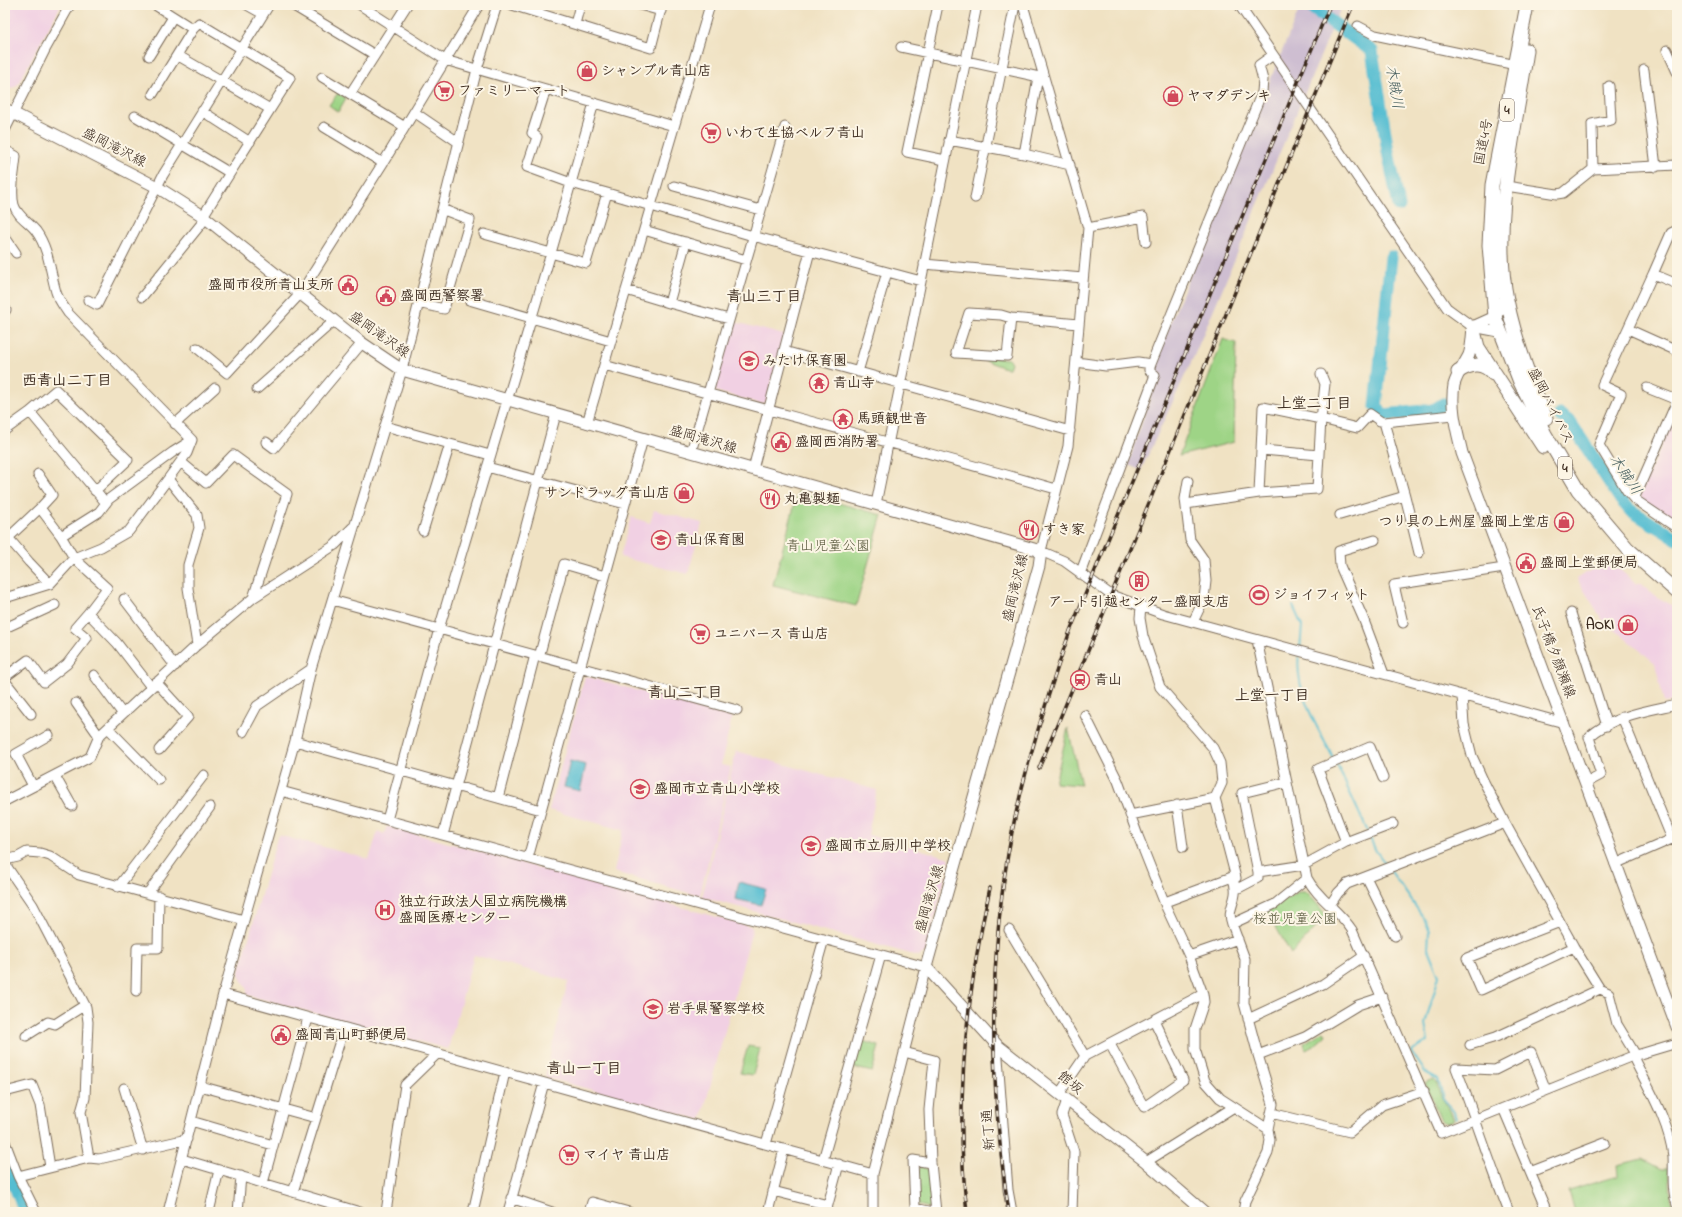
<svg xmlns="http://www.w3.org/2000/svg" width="1682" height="1217" font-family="'Indie Flower','Klee One',sans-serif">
<rect width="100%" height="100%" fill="#fcf5e5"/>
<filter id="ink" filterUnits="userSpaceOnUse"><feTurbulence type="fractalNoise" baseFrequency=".025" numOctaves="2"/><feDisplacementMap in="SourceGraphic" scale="8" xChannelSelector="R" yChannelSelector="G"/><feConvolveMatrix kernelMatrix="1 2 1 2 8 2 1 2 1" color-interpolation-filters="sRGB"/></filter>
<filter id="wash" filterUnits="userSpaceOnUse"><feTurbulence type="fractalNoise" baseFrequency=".012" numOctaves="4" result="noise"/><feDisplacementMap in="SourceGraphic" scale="16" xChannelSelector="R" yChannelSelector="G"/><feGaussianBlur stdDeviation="0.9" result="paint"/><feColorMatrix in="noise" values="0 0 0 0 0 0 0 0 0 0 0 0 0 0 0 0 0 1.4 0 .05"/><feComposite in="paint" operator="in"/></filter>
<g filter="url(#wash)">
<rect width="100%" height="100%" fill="#f0e2c3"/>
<path fill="#f1d0e3" d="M5,5H61L17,86L5,91Z
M731,321L784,335L767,401L761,404L715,391L714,387Z
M1677,410V522L1675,523L1642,500L1640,494Z
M654,510L702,523L688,574L620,557L631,517L650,523Z
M1608,559L1636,584H1642L1652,594L1677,608V700L1664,702L1655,663L1602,619L1577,579Z
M585,676L732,717L721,765L731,767L700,896L614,872L623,830L549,810Z
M736,751L877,790L868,835L950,858L926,952L918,956L702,897Z
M387,826L753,927L701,1120L545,1077L568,981L474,955L448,1049L247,995V988L242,981L239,973L278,835L369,859L378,831L384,834Z"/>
<path fill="#cebed1" d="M1301,5H1342L1194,356L1141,470L1128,465L1158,373L1151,370Z"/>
<path fill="#9ed486" stroke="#6c7f52" d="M338,93L346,98L338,112L329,105Z
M1223,339L1236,343L1234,442L1179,456Z
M973,356L1009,359L1011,363L1009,368H1005Z
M798,492L882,515L856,606L773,585Z
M1068,728L1081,785L1055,783Z
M1298,892H1307L1327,916L1291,954L1267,911Z
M1324,1031L1326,1035L1315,1045L1306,1050L1304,1043Z
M859,1040L879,1046L872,1072L852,1067Z
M748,1046L760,1048L753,1075L740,1073Z
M1434,1079L1437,1082C1439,1101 1450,1104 1454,1121L1446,1123L1441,1121L1425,1083Z
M1643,1159L1662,1169H1669L1671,1198L1676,1212H1574L1568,1191L1618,1176L1617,1165Z
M921,1166L929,1170L934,1209L918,1205V1173Z"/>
<path fill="#54bdd1" stroke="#487478" d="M570,761L586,765L580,791L564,787Z
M739,882L766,889L761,905L735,899Z"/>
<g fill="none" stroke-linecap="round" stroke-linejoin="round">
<path stroke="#54bdd1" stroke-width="2" d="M1293,606L1302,626L1300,649
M1299,654C1294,691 1317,727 1334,759
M1337,765L1368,832
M1369,836L1376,851L1387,866
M1390,870L1423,917L1429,931L1428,949L1439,976L1425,1024L1428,1041L1411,1051L1425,1072L1438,1079L1443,1098L1454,1112L1456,1119"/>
<path stroke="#54bdd1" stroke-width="13" d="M1308,5L1372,51L1388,152L1399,206
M1391,257L1376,407L1384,415L1434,410L1443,404
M1560,415L1570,422L1621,500L1630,510L1677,539
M5,1161L25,1212"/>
</g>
</g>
<g filter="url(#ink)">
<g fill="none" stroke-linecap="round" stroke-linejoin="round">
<g stroke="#7a6a58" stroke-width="11">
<path id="minor" d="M247,5L263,14
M292,5L375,55
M360,5L445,60L674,126
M512,5L651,48L662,5
M640,5L661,11
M938,5L907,152L945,160
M1023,5L1088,228L1068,446L1041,551L1064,561L1111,595L1163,614L1564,723
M1239,5L1447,308L1473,327L1499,332L1504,335
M575,24L580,5
M1358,26L1375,35L1516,65
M901,47L1044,78
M1667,50L1677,72
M177,55L270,109
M149,56L173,17
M1644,70L1656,167
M322,77L405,127
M1038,77L1024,154L1070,165
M546,89L532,133L537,137L527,167L571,183L607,193
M153,94L193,29L155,5
M350,94L407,5
M202,111L250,142
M414,112L458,142
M135,116L230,173L290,78L199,23L193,29
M324,127L383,163
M5,130L46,48L70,5
M949,140L1024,154
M5,150L16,156C15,171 10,190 14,205C17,216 29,222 36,231C49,249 50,271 56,292C58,299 64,307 68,313L192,440
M1593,169L1592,124L1611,120L1609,86
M674,186L761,210
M1506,186L1557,194L1563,193L1593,169L1677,165
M975,198L1015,5
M203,216L230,173
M1088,228L1143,217L1146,242
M644,230L746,260
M484,234L586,263L607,193L753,236L921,281
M5,237L16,253
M686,242L669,303L729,319
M924,264L1083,278
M1653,274L1671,233L1677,230
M1677,284L1653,274L1602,385L1621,394L1599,445L1627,491L1634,499L1677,528
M626,290L669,303
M142,297L206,218
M88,300L97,305L163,175L269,5
M469,300L611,341
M418,303L444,309L470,220L444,210
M5,311L6,310
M1011,318L1001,315L969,313L956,353L1007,356L1011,318L1079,324
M1628,329L1677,351
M197,348L227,373L300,294L383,163L479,5
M784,351L1070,431
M1076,362L1106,366L1138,362L1151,364
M604,365C755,407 906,446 1056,489
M858,372L887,272
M1321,374L1325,384L1321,419L1357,428L1370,414L1380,421L1384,422L1453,415
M1647,388L1677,400
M257,389L334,321
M30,412L56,390L128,460L95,491
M1384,422L1405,496L1419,553
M587,423L710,5
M175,424L215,388
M385,426L490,455
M5,430L30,412L106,503
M192,440L187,453L168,479L197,515L199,528L188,565V588L197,645
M266,442L274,448L362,343
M1261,450L1319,455
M691,452L785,127
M181,462L206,483L233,455L287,494L253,598
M487,467L625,504
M753,469L810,251
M38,474L52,495L40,508L61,536
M1188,481L1185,499L1190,540L1204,560L1206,581L1204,599L1193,622
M1634,499L1677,401
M876,504L977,5
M1186,504L1259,493L1317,489L1321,419L1263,407L1259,493
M1340,515L1405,496
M423,531L450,444
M5,534L29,562L50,584
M8,538L40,508
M1375,540L1339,551L1340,566L1363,618L1384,674
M1080,574L1155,375L1149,370L1151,364L1262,92L1263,80L1259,65L1273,55
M5,598L50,584L74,558L61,536L99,512L109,499L173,452L192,440
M124,599L175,666
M332,600L737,710
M1141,607L1140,618L1143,636L1160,687L1213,748L1220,763L1222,783L1215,798L1236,878L1232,877C1242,899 1225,906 1232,924
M88,613L107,588L74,558L101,547L129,531L168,479
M1571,613L1607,726
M1403,623L1394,585L1504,568
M5,628L55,605
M1257,640L1307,878C1318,899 1339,910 1352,930L1441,1133L1630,1057L1677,1043
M539,657L564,564L605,576
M94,675L122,713
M5,677L28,660L44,682L67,664L87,638L75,628L88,613L117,643L151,687
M5,681L31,714
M156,682L188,717L159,750
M1462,696L1464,724L1472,756L1483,780L1505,823L1574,947L1600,989L1609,993L1617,1024L1634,1052L1635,1061C1650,1091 1669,1122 1673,1156C1674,1173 1671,1189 1677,1205
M76,703L99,736
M1085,715L1118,781L1138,836L1167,909L1189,956L1203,994L1204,1002L1195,1029V1049L1205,1081L1220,1098L1268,1129
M1622,717L1672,839L1677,842
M108,728L159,780
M243,732L257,706L311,669
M295,741L541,810
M55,776L72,806
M1287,782L1242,793L1258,872L1304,865L1346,842L1393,824
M1586,783L1601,775L1589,737C1614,715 1646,711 1677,704
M33,786L16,754L49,735
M281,791L926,967L873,1174V1212
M498,798L535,655
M5,801L90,757L99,736L197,645L253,598L335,545L353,527
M1177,805L1183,847
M1130,815L1215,798
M387,820L439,629L551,253L594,103
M443,835L556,414
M1346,842L1318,769L1370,747L1383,778
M528,858L643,439
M5,860L18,857L27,852L40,853L50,856L79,875L244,920
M5,864L33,905L86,1007L88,1022L85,1098L81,1112L89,1158
M1615,864L1672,839
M1366,877L1395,936
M118,887L204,775
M1237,889L1258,878V872
M148,893L210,807
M1165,902L1232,877
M1330,905L1338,893L1347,884L1505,823
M1560,922L1467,958L1481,990L1574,947
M1009,930L1085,1056
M1189,956L1238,939
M136,991L137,948H158L159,896
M223,994L873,1174
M1248,1019L1323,984L1364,956
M26,1036L48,1022L55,1024L85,1005
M1110,1044L1144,1107L1183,1080L1154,1020
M997,1045L1008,1190L1012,1212
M1470,1045L1496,1037L1600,989
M904,1052L934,1060L929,1110L931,1163L936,1212
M1258,1055L1244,1003L1245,959L1232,924L1275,904L1307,878
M200,1086L316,1118
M124,1088L143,1150
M5,1092L32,1085L40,1105L50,1167
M1059,1094L1085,1056L1203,994
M1067,1100L1062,1115L1074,1152L1072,1212
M1503,1108L1530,1172L1605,1143
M1271,1113L1350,1132L1382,1105L1424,1091
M191,1121L273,1145
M5,1142L18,1176
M766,1144L824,939
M182,1159L360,1212
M823,1160L881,955
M1146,1162L1234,1107
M931,1163L913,1160L915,1208L933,1212
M1530,1172L1547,1212
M263,1183L308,1018
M773,1191L828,1205
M293,1192L344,1028
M511,1198L552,1212
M36,1212L18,1176L89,1158L99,1159L187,1139
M168,1212L223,994L295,741L311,669L402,370L477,69L497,5
M209,1212L219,1170
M238,1212L241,1176
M386,1212L405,1085L438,1053
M473,1212L505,1072
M508,1212L544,1083
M589,1212L592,1202L629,1212
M768,1212L784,1149
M826,1212L839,1164
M1243,1212L1245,1201L1268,1153L1270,1140L1268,1129L1273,1104L1258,1055L1305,1037L1358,1005L1382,997
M1509,1212C1490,1165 1475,1116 1456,1068L1495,1070L1531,1052L1546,1090"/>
</g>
<g stroke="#7a6a58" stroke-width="13">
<path id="major" d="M5,109L157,187L203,216L362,343L402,370L1041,551L1039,566L926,967L997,1045L1146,1162L1204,1212
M1506,299L1495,317L1473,327C1472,337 1472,346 1469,355C1464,365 1457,374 1454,385C1450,408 1457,431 1462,453L1677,1027"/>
</g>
<g stroke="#7a6a58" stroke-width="15">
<path id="highway" d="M1527,5L1492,185L1489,245L1495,317L1520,382L1545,434L1578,490L1628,549L1677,592
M1527,50C1516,130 1491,220 1507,300C1515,341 1530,380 1546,418
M1473,327L1478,347L1543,447
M1458,372C1471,364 1482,361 1493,374"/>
</g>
<use href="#minor" stroke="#fff" stroke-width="9"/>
<use href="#major" stroke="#fff" stroke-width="11"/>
<use href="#highway" stroke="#fff" stroke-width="13"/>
<g stroke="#3b2a1e" stroke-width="3.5">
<path id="rail" d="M1039,768C1146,515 1247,259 1353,5
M967,1212C954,1103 966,995 990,888
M1009,1212C989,1087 988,956 1012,832C1026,763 1047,697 1070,631L1330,5"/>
</g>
<use href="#rail" stroke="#fcf5e5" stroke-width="2" stroke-dasharray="6" stroke-linecap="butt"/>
</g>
</g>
<defs>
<g id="shop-ring" transform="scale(1)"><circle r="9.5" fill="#fcf5e5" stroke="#d1495b" stroke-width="1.5"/><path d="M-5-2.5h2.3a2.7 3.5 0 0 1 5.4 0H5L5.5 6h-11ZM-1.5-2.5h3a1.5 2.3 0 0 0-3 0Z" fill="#d1495b"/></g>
<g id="supermarket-ring" transform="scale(1)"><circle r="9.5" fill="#fcf5e5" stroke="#d1495b" stroke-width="1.5"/><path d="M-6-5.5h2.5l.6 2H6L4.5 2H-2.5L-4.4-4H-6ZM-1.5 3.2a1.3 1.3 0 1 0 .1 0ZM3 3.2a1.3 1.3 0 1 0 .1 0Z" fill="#d1495b"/></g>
<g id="civic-ring" transform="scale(1)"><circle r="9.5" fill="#fcf5e5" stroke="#d1495b" stroke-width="1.5"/><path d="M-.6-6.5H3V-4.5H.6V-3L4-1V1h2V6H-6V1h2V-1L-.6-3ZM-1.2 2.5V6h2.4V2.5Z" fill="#d1495b"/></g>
<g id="school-ring" transform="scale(1)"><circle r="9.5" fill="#fcf5e5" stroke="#d1495b" stroke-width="1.5"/><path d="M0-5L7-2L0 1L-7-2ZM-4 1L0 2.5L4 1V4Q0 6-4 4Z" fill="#d1495b"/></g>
<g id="temple-ring" transform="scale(1)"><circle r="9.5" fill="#fcf5e5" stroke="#d1495b" stroke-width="1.5"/><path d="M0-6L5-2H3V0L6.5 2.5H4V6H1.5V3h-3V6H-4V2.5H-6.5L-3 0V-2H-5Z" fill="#d1495b"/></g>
<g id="restaurant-ring" transform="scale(1)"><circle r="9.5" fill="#fcf5e5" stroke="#d1495b" stroke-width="1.5"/><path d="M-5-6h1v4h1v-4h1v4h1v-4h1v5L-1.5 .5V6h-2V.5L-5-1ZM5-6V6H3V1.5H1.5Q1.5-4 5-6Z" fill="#d1495b"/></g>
<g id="building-ring" transform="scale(1)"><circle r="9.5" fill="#fcf5e5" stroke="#d1495b" stroke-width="1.5"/><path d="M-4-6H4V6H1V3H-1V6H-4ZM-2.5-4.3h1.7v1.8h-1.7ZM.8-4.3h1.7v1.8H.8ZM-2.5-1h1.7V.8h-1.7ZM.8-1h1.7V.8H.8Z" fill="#d1495b"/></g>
<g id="stadium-ring" transform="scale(1)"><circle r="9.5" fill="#fcf5e5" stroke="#d1495b" stroke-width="1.5"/><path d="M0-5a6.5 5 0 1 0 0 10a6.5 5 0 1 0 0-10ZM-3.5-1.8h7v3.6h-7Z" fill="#d1495b"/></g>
<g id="station-ring" transform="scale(1)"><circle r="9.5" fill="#fcf5e5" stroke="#d1495b" stroke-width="1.5"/><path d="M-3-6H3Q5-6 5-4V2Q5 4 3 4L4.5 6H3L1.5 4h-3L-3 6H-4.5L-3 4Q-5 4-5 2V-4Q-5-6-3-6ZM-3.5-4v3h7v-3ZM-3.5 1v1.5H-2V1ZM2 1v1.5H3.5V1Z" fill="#d1495b"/></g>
<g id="hospital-ring" transform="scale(1)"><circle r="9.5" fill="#fcf5e5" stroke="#d1495b" stroke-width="1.5"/><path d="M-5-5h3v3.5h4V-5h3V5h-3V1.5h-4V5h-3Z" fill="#d1495b"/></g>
</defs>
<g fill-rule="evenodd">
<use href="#shop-ring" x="587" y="71"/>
<use href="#supermarket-ring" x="444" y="91"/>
<use href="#shop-ring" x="1173" y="96"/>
<use href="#supermarket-ring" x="711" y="133"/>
<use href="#civic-ring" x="348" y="285"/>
<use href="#civic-ring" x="386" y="296"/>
<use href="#school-ring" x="749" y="361"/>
<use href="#temple-ring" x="819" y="383"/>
<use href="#temple-ring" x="843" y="419"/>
<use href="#civic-ring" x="781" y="442"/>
<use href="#shop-ring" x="684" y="493"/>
<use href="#restaurant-ring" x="770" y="499"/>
<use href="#shop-ring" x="1564" y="522"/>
<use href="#restaurant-ring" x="1029" y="530"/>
<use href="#school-ring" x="661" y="540"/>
<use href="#civic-ring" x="1526" y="563"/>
<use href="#building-ring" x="1139" y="581"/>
<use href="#stadium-ring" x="1259" y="595"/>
<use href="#shop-ring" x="1628" y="625"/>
<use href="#supermarket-ring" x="700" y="634"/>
<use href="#station-ring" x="1080" y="680"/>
<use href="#school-ring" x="640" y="789"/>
<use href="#school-ring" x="811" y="846"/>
<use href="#hospital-ring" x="385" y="910"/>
<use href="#school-ring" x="653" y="1009"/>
<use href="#civic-ring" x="281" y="1035"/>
<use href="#supermarket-ring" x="569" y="1155"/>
</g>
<g text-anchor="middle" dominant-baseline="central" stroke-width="4" stroke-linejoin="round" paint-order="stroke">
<g fill="#fcf5e5" stroke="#75675a" stroke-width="1">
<rect x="1500" y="99" width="14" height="22" rx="3"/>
<rect x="1558" y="457" width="14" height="22" rx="3"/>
</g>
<g font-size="13" font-weight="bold" fill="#3b2a1e">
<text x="1507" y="110">4</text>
<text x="1565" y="468">4</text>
</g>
<g font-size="14" font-weight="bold" fill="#3b2a1e" stroke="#fcf5e5" text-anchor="start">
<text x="601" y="71">シャンブル青山店</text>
<text x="458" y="91">ファミリーマート</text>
<text x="1187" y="96">ヤマダデンキ</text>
<text x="725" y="133">いわて生協ベルフ青山</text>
<text x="334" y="285" text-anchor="end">盛岡市役所青山支所</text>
<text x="400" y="296">盛岡西警察署</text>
<text x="763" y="361">みたけ保育園</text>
<text x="833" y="383">青山寺</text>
<text x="857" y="419">馬頭観世音</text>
<text x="795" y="442">盛岡西消防署</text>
<text x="670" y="493" text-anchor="end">サンドラッグ青山店</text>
<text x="784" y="499">丸亀製麺</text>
<text x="1550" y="522" text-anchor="end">つり具の上州屋 盛岡上堂店</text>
<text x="1043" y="530">すき家</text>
<text x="675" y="540">青山保育園</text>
<text x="1540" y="563">盛岡上堂郵便局</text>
<text x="1273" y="595">ジョイフィット</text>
<text x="1139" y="602" text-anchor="middle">アート引越センター盛岡支店</text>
<text x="1614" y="625" text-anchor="end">AOKI</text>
<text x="714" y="634">ユニバース 青山店</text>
<text x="1094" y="680">青山</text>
<text x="654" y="789">盛岡市立青山小学校</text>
<text x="825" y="846">盛岡市立厨川中学校</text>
<text x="399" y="902">独立行政法人国立病院機構<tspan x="399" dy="16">盛岡医療センター</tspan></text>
<text x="667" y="1009">岩手県警察学校</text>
<text x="295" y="1035">盛岡青山町郵便局</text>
<text x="583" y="1155">マイヤ 青山店</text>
</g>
<g font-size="14" fill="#3b2a1e" stroke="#fcf5e5">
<text transform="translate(1484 142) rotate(-79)">国道4号</text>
<text transform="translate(114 148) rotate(27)">盛岡滝沢線</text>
<text transform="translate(379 335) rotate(35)">盛岡滝沢線</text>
<text transform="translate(1550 406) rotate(63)">盛岡バイパス</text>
<text transform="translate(703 440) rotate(16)">盛岡滝沢線</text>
<text transform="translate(1016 588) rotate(-77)">盛岡滝沢線</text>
<text transform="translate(1553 652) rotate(69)">氏子橋夕顔瀬線</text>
<text transform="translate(930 899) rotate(-74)">盛岡滝沢線</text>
<text transform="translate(1070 1083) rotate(39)">館坂</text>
<text transform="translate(989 1130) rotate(-94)">新丁通</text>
</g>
<g font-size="14" fill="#545438" stroke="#fcf5e5">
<text x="828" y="546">青山児童公園</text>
<text x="1295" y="919">桜並児童公園</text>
</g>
<g font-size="15" font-style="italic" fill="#445d5d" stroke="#fcf5e5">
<text transform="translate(1394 87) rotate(80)">木賊川</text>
<text transform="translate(1625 475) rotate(56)">木賊川</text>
</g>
<g font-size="15" font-weight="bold" fill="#3b2a1e" stroke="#fcf5e5">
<text x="764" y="297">青山三丁目</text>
<text x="67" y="381">西青山二丁目</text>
<text x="1314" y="404">上堂二丁目</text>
<text x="685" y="693">青山二丁目</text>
<text x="1272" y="696">上堂一丁目</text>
<text x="584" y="1069">青山一丁目</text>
</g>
</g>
<rect width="1682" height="1217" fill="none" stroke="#fcf5e5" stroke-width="20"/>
</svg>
